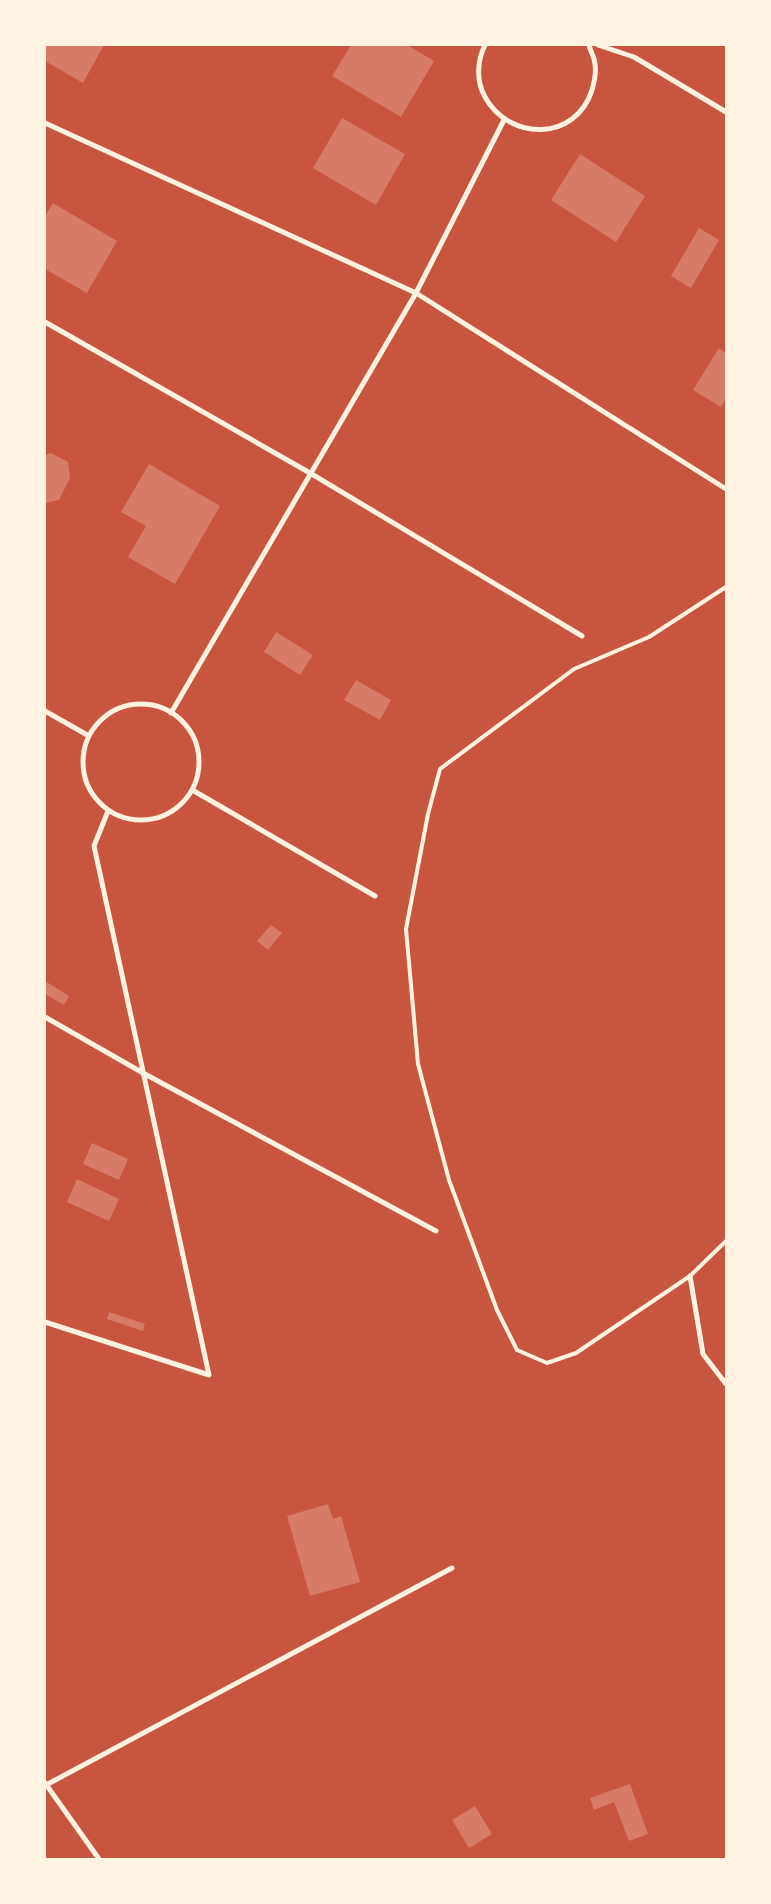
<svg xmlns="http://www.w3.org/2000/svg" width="771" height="1904" font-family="Barlow,sans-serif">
<rect width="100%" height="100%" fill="#c8553d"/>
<path fill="#d67c66" d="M45,45H104L83,83L45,61Z
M351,45H407L434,61L401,117L332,76Z
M342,118L405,154L376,205L313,168Z
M580,154L645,196L616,242L551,200Z
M53,203L117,241L87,293L45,269V216Z
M699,228L719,240L691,288L671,276Z
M719,348L726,353V398L721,407L693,390Z
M51,453L68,462L70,478L59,500L45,503V455Z
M149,464L220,506L175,584L128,557L146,526L121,512Z
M276,632L313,655L300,675L264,652Z
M356,680L391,700L380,720L344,700Z
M271,925L282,933L268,950L257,941Z
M45,981L69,996L64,1005L45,994Z
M92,1143L128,1159L119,1180L83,1164Z
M77,1179L119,1199L109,1221L67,1202Z
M109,1312L145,1324L143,1331L107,1319Z
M328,1504L333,1519L341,1516L360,1582L310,1596L287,1516Z
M630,1784L648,1834L629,1841L614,1802L594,1810L590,1798Z
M475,1806L492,1834L469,1848L452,1820Z"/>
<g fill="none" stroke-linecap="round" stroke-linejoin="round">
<path stroke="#fff3e0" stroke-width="4" d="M726,587L649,637L574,669L440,769L428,814L406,929L418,1064L449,1180L497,1310L517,1350L547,1363L576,1353L690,1276L726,1241"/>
<path stroke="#fff3e0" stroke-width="5" d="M485,45C477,61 476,81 485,97C510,142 576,141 592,90C595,80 597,69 594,59C593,55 590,50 589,45
M598,45L634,57L726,112
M45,123L416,293L726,489
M45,322L310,473L582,636
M83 762a58 58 0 1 1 116 0a58 58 0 1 1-116 0Z
M45,711L89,736
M171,713L416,293L504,120
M194,791L375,896
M45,1017L143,1073L436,1231
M690,1276L703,1354L726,1384
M45,1322L209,1375L94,846L108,811
M45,1783L99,1859
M46,1785L452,1568"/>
</g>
<rect width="771" height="1904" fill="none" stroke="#fff3e0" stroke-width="92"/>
</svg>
